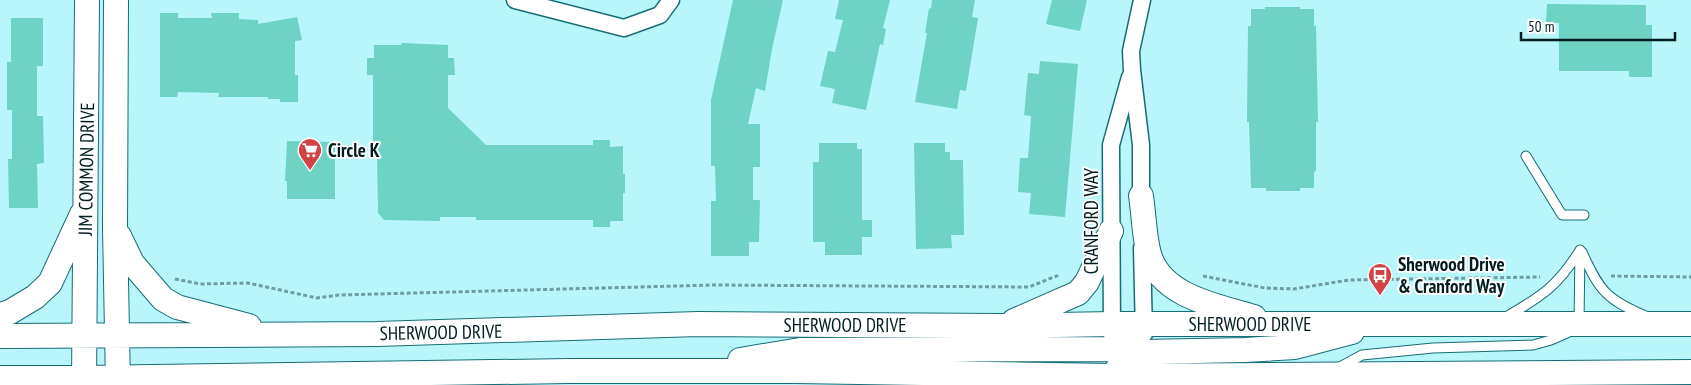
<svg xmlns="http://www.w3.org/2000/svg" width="1691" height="385" font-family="'PT Sans Narrow',sans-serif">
<rect width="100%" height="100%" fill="#b9f6fc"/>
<path fill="#6ed2c4" d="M733,0H783L772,49L765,91L756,88L748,124H760V167H753V200H760L759,242H749V256H711V201H716L715,166H711V100Z
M839,0H890L883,28L886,29L883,45L880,44L866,110L832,103L835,89L820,86L828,51L835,52L843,20L835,19Z
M932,0H975L972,17L978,18L966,91L960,90L957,109L915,102L927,33H925L929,8L931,9Z
M1052,0H1087L1080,31L1046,24Z
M1547,4L1646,5V25H1652V77H1629V71H1559V23H1546Z
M1265,7H1300V9H1314V26H1316L1318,122H1316V171L1314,172V188H1300V191H1266V188H1251L1249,122H1247L1248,26H1251V9H1265Z
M160,13H178V18H212L211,13H239V19L258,20V24L297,17L302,40L295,41V75H298V102H280V99H268V97H218L219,93L178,92L177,97H160Z
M11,18H43V66H37V116H43L44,163L37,164L38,208H9L8,159H12V110H7V62H11Z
M401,43L448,45V58H454L455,75H448V108L486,145H593V140H610V147L623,146V174H625V193H623V221H610V227H593V220H476V217H440V221L384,220L378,213L377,155H373V75H367V58H374V45H402Z
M1040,61L1078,64L1065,217L1029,214L1031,193L1018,192L1020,158H1028L1031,116L1024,115L1028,73L1039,74Z
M287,141L335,142V199H287V181H285Z
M819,143H857V149H862V220H872V237H862V255H825V242H813V162H819Z
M914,143H945V152H950V160H963L964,235H951L952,248L916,249Z"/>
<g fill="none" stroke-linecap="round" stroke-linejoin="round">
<g stroke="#166d75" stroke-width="11">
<path id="lane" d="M1526,156L1562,215H1584
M1582,252C1600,292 1607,300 1648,317
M1506,317C1542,296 1558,286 1580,250
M1338,368L1362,355L1433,348L1533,345L1551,340L1567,333L1579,323L1580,250"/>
</g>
<g stroke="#166d75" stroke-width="19">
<path id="street" d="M515,0L624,28L660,15L671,0
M1141,206V145L1132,70L1131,51L1142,0
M1142,248L1144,334
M1112,335L1111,145L1130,77"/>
</g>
<g stroke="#166d75" stroke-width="26">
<path id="secondary" d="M116,0L115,228L118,385
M1141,196C1144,215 1144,236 1149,254C1161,297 1218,306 1254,317
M119,236L132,263L163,299L177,307L249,326
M0,315L10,312L35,297L50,283L82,214
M1014,321L1078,293L1087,282L1111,231
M0,336L377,334L698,324L1002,326L1112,324H1691
M740,360L800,350L1112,349C1128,346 1136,338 1144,324
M1118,368L1125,359L1144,352L1245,350L1295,347L1352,332
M0,378H84L569,371H795L1113,376L1691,372
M84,385L87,0"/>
</g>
<path stroke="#6d9ca1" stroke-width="3" stroke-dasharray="4 2.5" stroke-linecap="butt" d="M1203,276L1265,288L1294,289L1349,280L1540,277
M1611,276L1691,277
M175,279L200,284L248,283L317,298L339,295L714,285L1029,287L1059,275"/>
<use href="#lane" stroke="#fff" stroke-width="9"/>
<use href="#street" stroke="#fff" stroke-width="16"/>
<use href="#secondary" stroke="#fff" stroke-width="24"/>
</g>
<defs>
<g id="supermarket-pin" transform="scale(1.25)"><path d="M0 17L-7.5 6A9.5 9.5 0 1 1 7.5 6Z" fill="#d24345" stroke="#fff"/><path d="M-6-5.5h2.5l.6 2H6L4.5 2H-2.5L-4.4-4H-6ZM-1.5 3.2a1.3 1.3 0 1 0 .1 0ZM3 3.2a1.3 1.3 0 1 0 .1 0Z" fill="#fff"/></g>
<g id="bus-pin" transform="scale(1.25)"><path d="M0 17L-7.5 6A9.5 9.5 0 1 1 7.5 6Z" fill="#d24345" stroke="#fff"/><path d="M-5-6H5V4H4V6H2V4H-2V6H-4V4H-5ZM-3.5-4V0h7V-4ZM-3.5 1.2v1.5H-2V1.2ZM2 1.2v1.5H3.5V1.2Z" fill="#fff"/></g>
</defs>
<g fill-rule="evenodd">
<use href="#supermarket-pin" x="310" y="150"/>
<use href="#bus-pin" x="1380" y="275"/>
</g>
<g text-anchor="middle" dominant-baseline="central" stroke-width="4" stroke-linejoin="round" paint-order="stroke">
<g font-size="19" font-weight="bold" fill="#001c1f" stroke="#fff" text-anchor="start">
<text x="328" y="150">Circle K</text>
<text x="1398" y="264">Sherwood Drive<tspan x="1398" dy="22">&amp; Cranford Way</tspan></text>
</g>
<g font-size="19" fill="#001c1f" stroke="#fff">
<text transform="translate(86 169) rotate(-89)">JIM COMMON DRIVE</text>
<text transform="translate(1091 221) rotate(-90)">CRANFORD WAY</text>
<text x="1250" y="324">SHERWOOD DRIVE</text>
<text x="845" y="325">SHERWOOD DRIVE</text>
<text transform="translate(441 332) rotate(-1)">SHERWOOD DRIVE</text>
</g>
</g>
<path d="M1521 32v8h154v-8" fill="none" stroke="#001c1f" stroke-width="2.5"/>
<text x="1528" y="32" font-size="15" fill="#001c1f" stroke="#ffffff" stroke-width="4" paint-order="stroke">50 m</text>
</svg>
